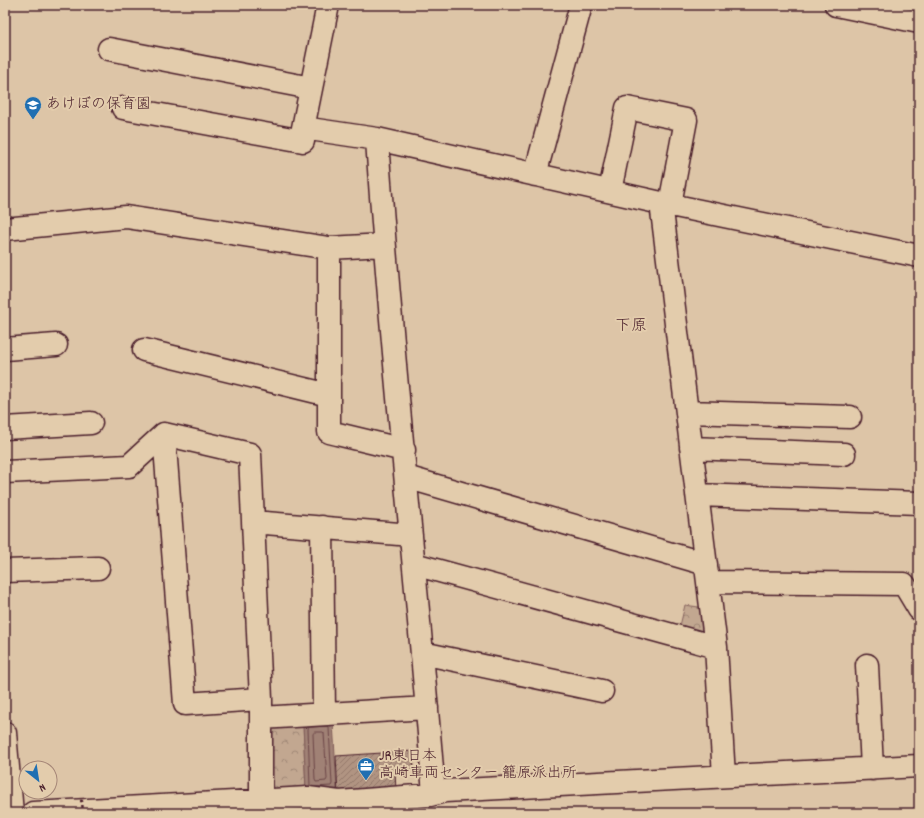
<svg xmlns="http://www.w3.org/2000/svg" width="924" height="818" font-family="Dekko,'Klee One',sans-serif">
<defs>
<pattern id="park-crowns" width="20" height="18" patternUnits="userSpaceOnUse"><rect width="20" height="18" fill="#c2a790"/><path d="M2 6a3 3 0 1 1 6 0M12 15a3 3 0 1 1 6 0" fill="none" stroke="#a08776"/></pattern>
<pattern id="building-hatch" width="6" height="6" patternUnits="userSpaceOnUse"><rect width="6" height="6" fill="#b19482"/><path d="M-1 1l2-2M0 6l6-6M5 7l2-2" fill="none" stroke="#92786b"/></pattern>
</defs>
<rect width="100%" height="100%" fill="#ddc5a7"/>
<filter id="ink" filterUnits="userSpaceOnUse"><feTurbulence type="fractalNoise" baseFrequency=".025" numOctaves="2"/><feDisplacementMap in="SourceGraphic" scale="8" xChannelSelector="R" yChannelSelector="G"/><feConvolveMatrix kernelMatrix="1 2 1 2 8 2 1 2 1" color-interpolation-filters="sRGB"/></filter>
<g filter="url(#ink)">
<path fill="url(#park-crowns)" stroke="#86635e" d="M685,605L705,608L707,627L698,633L680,626Z
M303,724L306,791L279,793L268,784L269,726Z"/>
<path fill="#a08174" stroke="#7e5a57" d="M333,722L337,789L306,791L303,724Z"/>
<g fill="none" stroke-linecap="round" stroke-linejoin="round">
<path stroke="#6c4648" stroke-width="1" d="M315,732H323L324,733L327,779L326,781L316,782L315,780L313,734Z
M310,786L308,729L309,727L328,726L329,728L332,784L331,786L315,787"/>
</g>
<path fill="url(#building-hatch)" stroke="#4a1f2b" d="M413,751L414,769L395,770L396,792L338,795L336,756Z"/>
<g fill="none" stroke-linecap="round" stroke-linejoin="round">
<g stroke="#4a1f2b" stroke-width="25">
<path id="minor" d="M328,5L303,128L377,139L661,203L919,256
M836,5L919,22
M109,49L311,88
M123,108L303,141V128
M377,139C391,358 417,576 434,794
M535,175L581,5
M610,191L627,108L686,120L670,204
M661,203L716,647L724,776
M5,229L126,217L329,248L384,245
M329,248V432L404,450
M5,349L56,345
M144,350L329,395
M687,412L850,417
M5,428L91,423
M164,434L185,704L261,699
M691,448L844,454
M5,472L129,466L164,434L250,454L261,699V801
M406,477L706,564
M697,495L919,503
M253,522L411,535
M322,527L324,714
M414,564L716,647
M5,571L98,568
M708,582L904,584L919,609
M422,653L602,691
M867,665L872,769
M261,718L427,708
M5,733L12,813
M33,813L308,798L339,802L430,795L445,791L919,766"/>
</g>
<use href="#minor" stroke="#e3ccac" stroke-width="22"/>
<path stroke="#4a1f2b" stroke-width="2.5" stroke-dasharray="3 3" stroke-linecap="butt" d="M80,801H82L83,813"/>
</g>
</g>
<defs>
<g id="school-pin" transform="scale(0.9)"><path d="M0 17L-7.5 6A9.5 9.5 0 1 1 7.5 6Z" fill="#1f6fb2" stroke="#e3ccac"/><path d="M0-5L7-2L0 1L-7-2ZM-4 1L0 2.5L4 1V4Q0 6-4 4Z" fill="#fff"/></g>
<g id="office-pin" transform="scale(0.9)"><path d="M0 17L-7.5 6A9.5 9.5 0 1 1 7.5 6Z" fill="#1f6fb2" stroke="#e3ccac"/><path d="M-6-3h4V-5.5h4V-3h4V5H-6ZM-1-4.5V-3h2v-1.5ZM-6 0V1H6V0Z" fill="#fff"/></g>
</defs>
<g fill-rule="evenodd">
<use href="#school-pin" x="33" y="105"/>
<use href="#office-pin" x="366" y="766"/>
</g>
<g text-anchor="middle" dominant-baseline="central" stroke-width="4" stroke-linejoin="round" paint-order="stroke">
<g font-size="15" fill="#4a1f2b" stroke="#e3ccac" text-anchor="start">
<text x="46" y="105">あけぼの保育園</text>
<text x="379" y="757">JR東日本<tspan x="379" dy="17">高崎車両センター 籠原派出所</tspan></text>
</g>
<g font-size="16" fill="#4a1f2b" stroke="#e3ccac">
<text x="631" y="326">下原</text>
</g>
</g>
<rect width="924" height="818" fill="none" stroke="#e3ccac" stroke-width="20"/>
<rect x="10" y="10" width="904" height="798" fill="none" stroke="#4a1f2b" stroke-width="1.5" filter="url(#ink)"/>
<g transform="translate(38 780) rotate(150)"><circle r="19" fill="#e3ccac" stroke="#a68778"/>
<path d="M0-3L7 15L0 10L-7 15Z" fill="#1f6fb2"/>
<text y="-6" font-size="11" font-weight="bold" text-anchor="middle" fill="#4a1f2b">N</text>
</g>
</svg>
